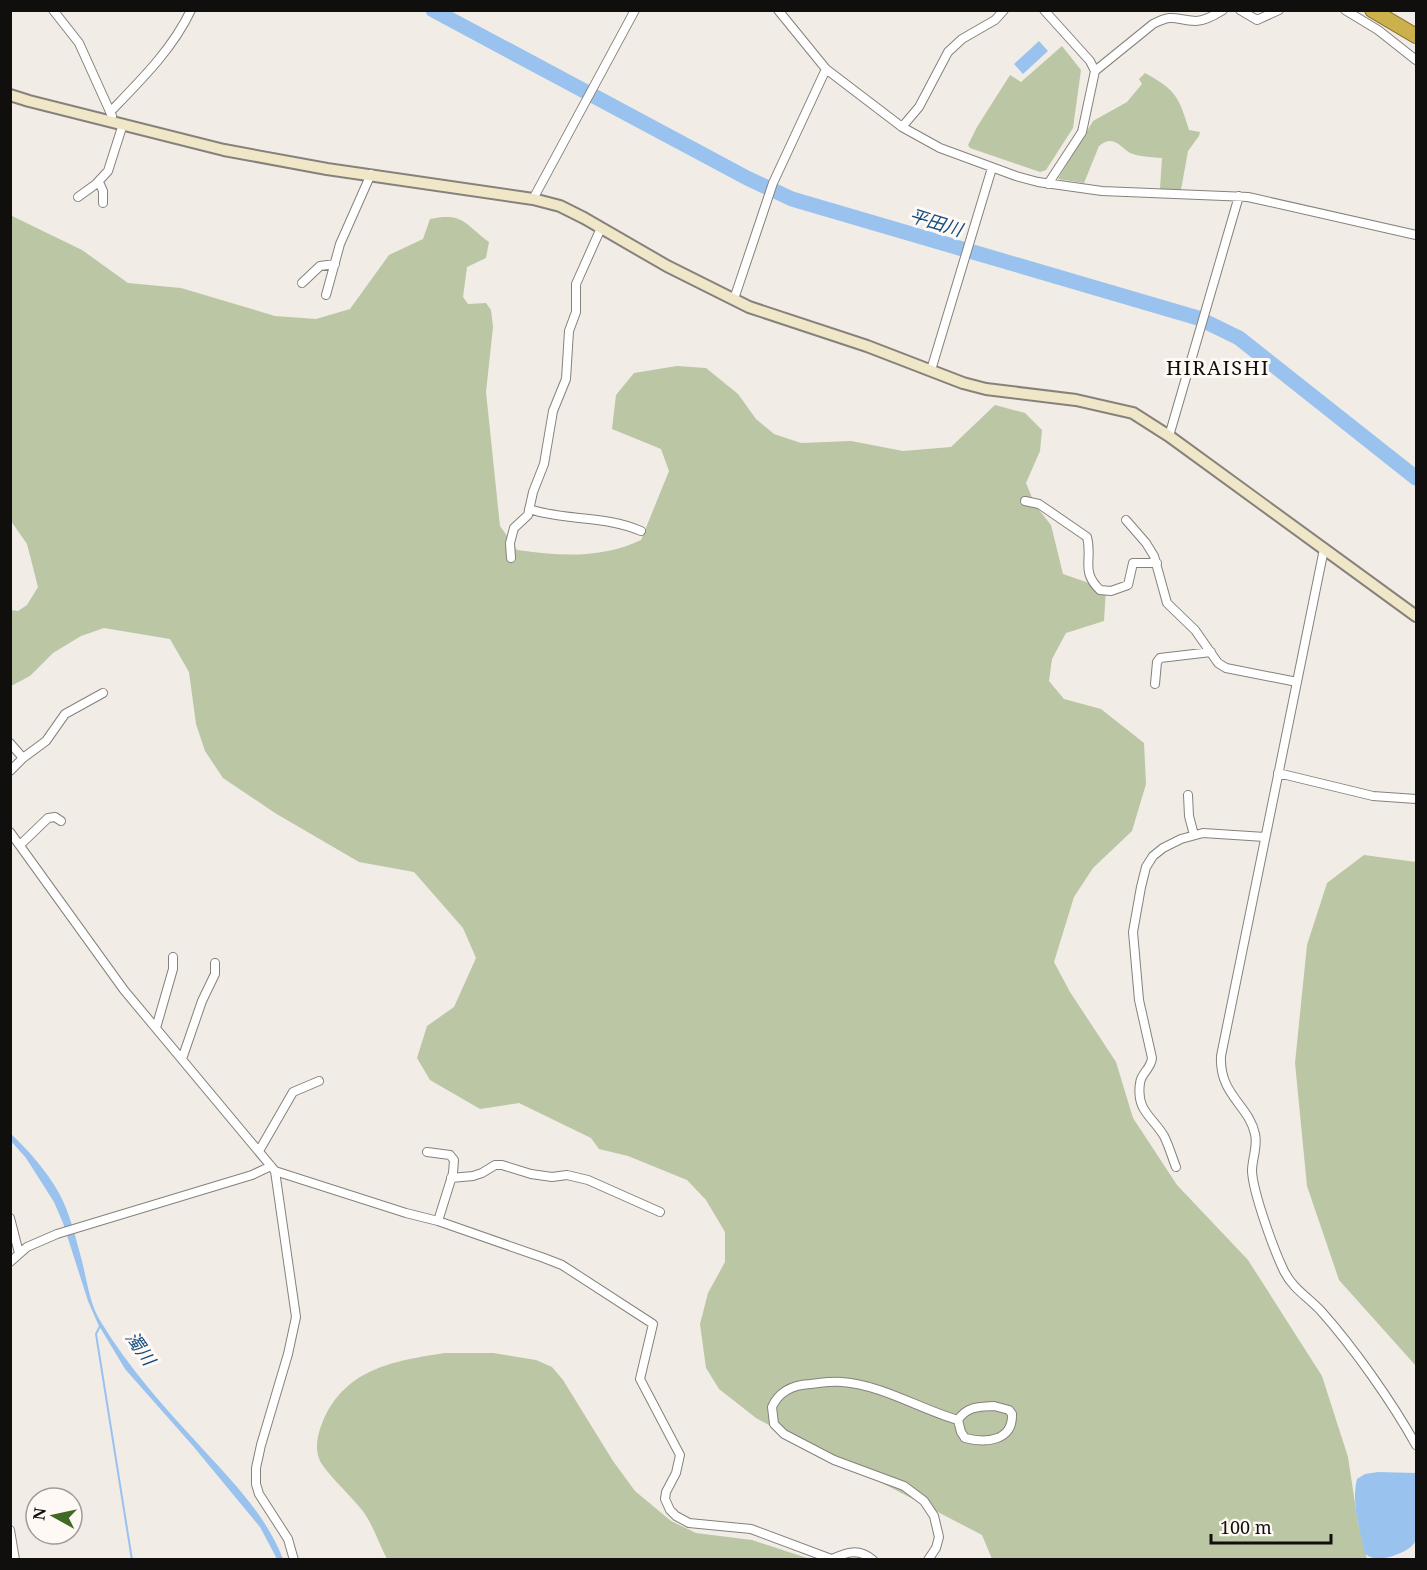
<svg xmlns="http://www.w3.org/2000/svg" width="1427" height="1570" font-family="'Noto Serif','Noto Sans JP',serif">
<rect width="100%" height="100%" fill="#f2ece6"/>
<path fill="#bac6a4" d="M1062,46L1081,70L1073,128L1046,170L1040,172L970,148L968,145L977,127L1010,75L1021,82Z
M1145,73C1176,90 1179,97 1189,130L1200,132L1199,136L1188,151L1181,190L1160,189L1162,158C1153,157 1141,157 1133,154C1122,151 1115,132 1099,146L1084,183L1058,179L1093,121L1127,102L1142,84L1139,79Z
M10,215L82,250L128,283L181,288L275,316L316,319L350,309L389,255L423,239L430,219C464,212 464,224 489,242L486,258L467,267L463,297L468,304L486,303L491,310L493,327L486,392L500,526L517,550C560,556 601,559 641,540L669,471L661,449L612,429L616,395L634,373L677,366L706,368L738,394L756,419L774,434L801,443L851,441L903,451L951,447L995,405L1025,413L1042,430L1040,451L1026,483L1035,505L1051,525L1063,574L1106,589L1104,621L1066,633L1052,659L1049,681L1064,699L1101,709L1144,743L1146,784L1132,831L1093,868L1074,897L1054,962L1070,992L1116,1062L1133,1118L1177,1185L1248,1260L1322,1376L1348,1457L1358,1523L1367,1559H992L982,1535L886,1485L825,1456L756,1418L719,1389L706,1368L700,1324L708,1293L725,1262V1232L706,1200L687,1180L628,1156L599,1149L591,1138L519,1103L480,1109L430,1080L417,1058L427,1026L454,1007L476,958L463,928L414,872L359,862L275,813L223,778L205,751L196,724L189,672L170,639L104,628L81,636L53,653L30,676L11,686V610L18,611L27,605L38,587L27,544L11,521Z
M1364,855L1416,862V1366L1339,1280L1307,1186L1295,1063L1307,945L1327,883Z
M445,1353H493L536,1360L552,1367L563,1380L613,1461L635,1491L671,1521L696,1533L752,1540L810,1559H387C379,1544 373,1524 362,1510C352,1497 327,1474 320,1461C314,1448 318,1433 323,1421C346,1368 394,1361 445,1353Z"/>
<path fill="#99c3ee" d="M1039,41L1048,51L1023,74L1014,64Z
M10,1133C29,1151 46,1170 59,1193C70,1213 76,1239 82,1261C87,1281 90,1305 101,1322C128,1367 165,1408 200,1446C232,1481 266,1515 283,1559H277L260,1527L193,1446L125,1369L98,1324L88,1301L63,1223L54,1202L26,1158L11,1141Z
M1378,1472L1416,1473C1417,1484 1419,1533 1416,1540C1412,1549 1401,1553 1393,1556C1383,1559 1373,1560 1365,1554C1360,1530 1351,1503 1357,1479L1365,1474Z"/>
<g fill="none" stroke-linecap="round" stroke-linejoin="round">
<path stroke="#99c3ee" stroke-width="2" d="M100,1326L96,1334L132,1560"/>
<path stroke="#99c3ee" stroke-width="15" d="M433,10L747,178L792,199L1198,318L1239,338L1416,478"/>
<g stroke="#87817c" stroke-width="10">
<path id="street" d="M53,10L79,43L112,116
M778,10L826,69L902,127L940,148L1016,176L1038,182L1102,191L1248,197L1416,235
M1044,10L1090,61L1095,71L1082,132L1048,184
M1240,10L1257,20L1279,10
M1345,10L1378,30L1416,60
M1095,71L1153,24C1175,13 1174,20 1196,21C1205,21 1215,15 1223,10
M110,112C140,81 172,50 191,10
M902,127L919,107L948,52L962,39L995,20L1004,10
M99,182L103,191V203
M78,197L96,184L108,171L123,124
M533,199L635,10
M302,283L320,266L335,264
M326,295L340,244L371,174
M734,299L773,183L826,69
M931,370L992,168
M1169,436L1239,196
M1025,501L1039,504L1087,537C1093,559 1080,571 1100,590L1111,591L1128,585L1133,563H1157
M529,509C565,521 604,515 641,531
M1126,520L1146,543L1154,556L1167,603L1195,630L1218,663L1226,668L1297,682
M1324,549L1221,1056C1219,1095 1249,1105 1255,1134C1258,1146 1252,1159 1252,1171C1253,1193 1274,1250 1284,1271C1293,1289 1308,1297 1321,1311C1354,1348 1392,1402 1416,1445
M511,558L510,543L514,528L528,515L533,492L544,464L553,411L566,379L569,331L576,312V284L601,228
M1155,684L1157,662L1160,658L1211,652
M10,743L23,758
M10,771L23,758L46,741L65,714L103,693
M1278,773L1373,796L1416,799
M1188,795L1189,816L1194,835
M10,832L124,990L275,1171L296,1317L288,1354L261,1445L256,1468V1484L259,1494L288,1539L294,1560
M20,845L48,818L55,817L61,821
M156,1028L173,969V957
M182,1059L202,1001L215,974V963
M259,1151L293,1092L319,1081
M427,1152L450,1155L454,1160L453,1173L438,1221
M1176,1167C1172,1157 1169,1146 1164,1136C1152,1116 1136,1111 1140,1083C1141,1073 1151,1069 1152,1058L1139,1000L1133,932L1141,887L1146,867L1153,856L1163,848L1181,839L1203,833L1265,837
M275,1171L406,1213L438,1221L544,1258L562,1265L653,1324L640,1379L680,1455L676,1473L666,1492L665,1499L670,1510L676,1516L689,1523L751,1529L834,1560
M451,1178L473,1176L482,1173L495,1165H502L531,1174L552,1177L567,1175L588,1180L660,1212
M10,1218L19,1253
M10,1262L27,1247L57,1234L252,1175L271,1166
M994,1406L1009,1410L1012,1414C1013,1442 985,1443 965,1438L961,1432L958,1420C967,1406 979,1407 994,1406Z
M10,1530L15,1560
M832,1559C847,1552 859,1548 873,1560
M928,1560L936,1548L939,1537L934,1516L924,1501L904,1486L834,1460L784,1434L774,1424L772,1407C779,1391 793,1385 810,1384C820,1383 832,1381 842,1382C882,1385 920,1409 958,1420"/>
</g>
<g stroke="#87817c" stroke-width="14">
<path id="secondary" d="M10,95L29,101L224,150L327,169L533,199L560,206L584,218L667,266L749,307L867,346L963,383L986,389L1076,400L1133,413L1169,436L1416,616"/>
</g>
<g stroke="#8b7835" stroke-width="16">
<path id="highway" d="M1372,10L1416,36"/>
</g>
<use href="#street" stroke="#fff" stroke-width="8"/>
<use href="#secondary" stroke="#f0e7c9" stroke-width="10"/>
<use href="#highway" stroke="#ccb04b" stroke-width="14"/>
</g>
<g text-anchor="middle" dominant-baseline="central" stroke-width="6" stroke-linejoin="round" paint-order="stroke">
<g font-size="18" font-style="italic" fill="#104d82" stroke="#fff9f5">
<text transform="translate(936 222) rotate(17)">平田川</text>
<text transform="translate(141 1348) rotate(55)">濁川</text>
</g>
<g font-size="20" letter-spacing="1.5" fill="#110f0d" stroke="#fff9f5">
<text x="1218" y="367">HIRAISHI</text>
</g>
</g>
<rect width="1427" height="1570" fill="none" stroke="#110f0d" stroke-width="24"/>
<g transform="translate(54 1516) rotate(278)"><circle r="28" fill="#fff9f5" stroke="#a09b98" stroke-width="1.5"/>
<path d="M0-4.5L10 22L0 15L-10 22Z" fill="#416a26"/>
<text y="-9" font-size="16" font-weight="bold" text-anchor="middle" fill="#110f0d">N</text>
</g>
<path d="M1211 1534v9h120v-9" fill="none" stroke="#110f0d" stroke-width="3"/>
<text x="1220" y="1534" font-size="18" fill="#110f0d" stroke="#fff9f5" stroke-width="4.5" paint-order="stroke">100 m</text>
</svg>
